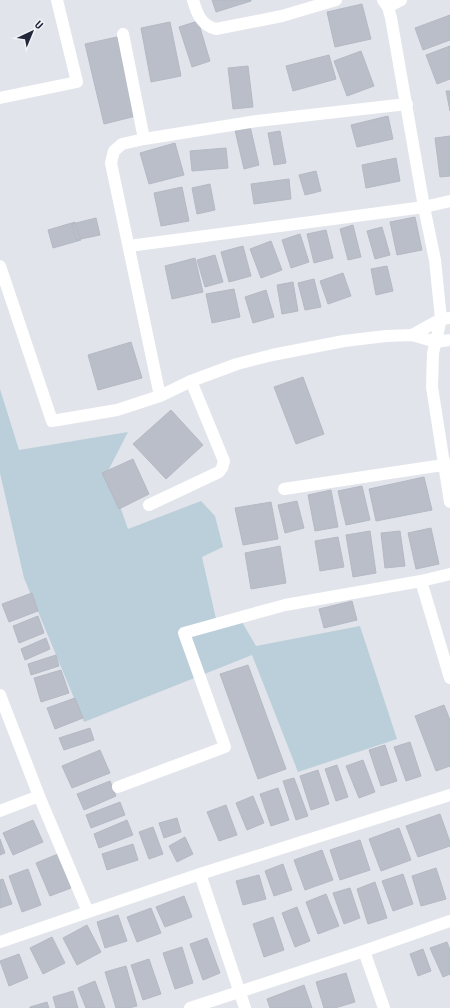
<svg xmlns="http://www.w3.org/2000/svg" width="450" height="1008" font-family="'Roboto Condensed',sans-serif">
<rect width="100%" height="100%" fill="#e1e4ea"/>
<path fill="#bbcfda" d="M0,389L19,450L128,432L108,471L128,529L201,501L215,516L223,547L202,557L216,619L238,615L256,646L360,626L397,739L298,772L252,655L84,722L24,578L0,473Z"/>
<path fill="#b9bec8" stroke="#b4b9c3" d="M212,0H251V1L216,12Z
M362,4L371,39L335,47L327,12Z
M450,15V40L423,50L415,28Z
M198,21L210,61L192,67L179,27Z
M170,22L181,76L151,82L141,28Z
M117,37L136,116L104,124L85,44Z
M450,46V79L437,84L426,55Z
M361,51L374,86L347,96L334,61Z
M329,55L336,79L293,91L286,66Z
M248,66L253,107L233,109L228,68Z
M446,91H450V111Z
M388,116L393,139L357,147L351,125Z
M250,126L259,165L244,169L235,130Z
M280,131L286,163L274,165L268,133Z
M450,136V176L440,177L435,138Z
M175,143L184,175L149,184L140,153Z
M226,148L228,168L192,171L190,151Z
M396,158L400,181L366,188L362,165Z
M316,171L321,191L305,195L299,175Z
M289,179L291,199L254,204L251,184Z
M210,184L215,210L197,214L192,188Z
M182,187L189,221L161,226L154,193Z
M415,217L422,250L397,255L390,222Z
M96,218L100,235L76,240L72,224Z
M75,222L81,240L53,248L48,230Z
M353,225L361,257L348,260L340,229Z
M382,227L390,255L375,259L367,231Z
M326,230L333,258L314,263L307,234Z
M300,234L309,262L291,268L282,240Z
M271,241L282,270L261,278L250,249Z
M243,246L251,276L229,282L221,252Z
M215,255L223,282L205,287L197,260Z
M195,258L203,292L172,299L165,266Z
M387,266L393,291L376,295L371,269Z
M343,273L351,296L328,304L320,281Z
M314,279L321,307L305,310L298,283Z
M293,282L298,311L282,314L277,285Z
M234,289L240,317L212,323L206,294Z
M266,290L274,317L253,323L245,297Z
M131,342L142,378L98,390L88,355Z
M303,377L324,434L296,444L274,387Z
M171,410L203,445L166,479L133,444Z
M133,459L149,494L119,509L102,473Z
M424,477L432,510L376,521L369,489Z
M362,486L370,520L346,525L338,491Z
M331,490L338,527L315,531L308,495Z
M297,501L304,528L285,533L278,505Z
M271,502L278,539L243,545L235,508Z
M431,528L439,564L416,569L408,533Z
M370,531L376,573L353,577L346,535Z
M400,531L405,566L385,568L381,533Z
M338,537L344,567L320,571L315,541Z
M280,546L286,583L251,589L245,553Z
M32,593L38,611L9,622L2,604Z
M352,601L357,620L324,628L319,609Z
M38,616L44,633L19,643L13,626Z
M46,638L50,649L25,660L21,649Z
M56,655L59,666L31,675L28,664Z
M248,665L286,769L258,779L220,674Z
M61,670L69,693L41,702L34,678Z
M75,698L83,718L55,729L47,708Z
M444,705L450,720V766L436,771L415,716Z
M90,728L94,740L64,750L59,738Z
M410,742L421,776L406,781L394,747Z
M385,745L397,781L381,786L369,750Z
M100,750L110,773L72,788L62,766Z
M363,760L375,792L359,798L346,766Z
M337,765L348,797L336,801L325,769Z
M318,770L329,804L311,810L300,776Z
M294,778L308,816L296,820L283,781Z
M110,781L116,796L84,810L77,794Z
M278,788L289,820L271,826L260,794Z
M253,796L264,823L247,830L236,803Z
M120,802L125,815L91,828L86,815Z
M226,805L237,835L219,841L207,812Z
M440,814L450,842V846L418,857L406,826Z
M177,818L181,832L164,838L159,823Z
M33,820L43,842L13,855L3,833Z
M127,820L133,835L99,848L94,834Z
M153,827L163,854L149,859L139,832Z
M399,828L411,860L381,871L369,839Z
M185,837L193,854L177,862L169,846Z
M0,839L5,853L0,855Z
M360,840L370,870L340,880L330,850Z
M133,844L138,860L107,870L102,854Z
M322,850L333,880L305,890L294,860Z
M58,854L71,888L50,896L36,863Z
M283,864L292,890L274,896L265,871Z
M436,868L446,899L421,906L412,876Z
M28,869L41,905L22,912L9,876Z
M403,874L413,904L393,911L382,881Z
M259,875L266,899L243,905L236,881Z
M3,879L12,904L0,908V880Z
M375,882L387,918L368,924L357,889Z
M350,888L360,918L344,924L333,893Z
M326,894L339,926L318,934L306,902Z
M184,896L192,917L165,927L156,907Z
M297,907L310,941L295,947L282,913Z
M151,908L161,933L137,942L127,917Z
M118,915L127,941L105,948L97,922Z
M273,917L284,950L264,957L253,924Z
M87,925L101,952L77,965L63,938Z
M52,937L65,963L43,974L30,948Z
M207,938L220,973L203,980L190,944Z
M447,942L450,950V974L443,977L430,948Z
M182,947L193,983L175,989L163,953Z
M423,949L431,971L418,976L410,954Z
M19,954L28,978L9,986L0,961Z
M149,959L161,994L143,1000L131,965Z
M126,966L137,1006L129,1008H116L105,972Z
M346,973L355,1002L335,1008H324L316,982Z
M95,981L105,1008H86L78,988Z
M304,985L312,1008H270L267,999Z
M73,991L78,1008H56L53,997Z
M47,1002L49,1008H30V1007Z"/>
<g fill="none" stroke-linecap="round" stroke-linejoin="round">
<path stroke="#fff" stroke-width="12" d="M388,7L401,0
M149,505L219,472L222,468L224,461L191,381"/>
<path stroke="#fff" stroke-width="12" d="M193,0C197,14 201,25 216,29L282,16L336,0
M383,0L388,7L391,18L424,207L435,260L441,319L433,353L432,387L450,502
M123,34L144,139
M0,98L77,82L57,0
M129,246L424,207L450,201
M0,266L52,421L117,410L160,396L191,381L237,364L272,355L344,341L386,336L412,335L436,342L450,340
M412,335L441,319L450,318
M160,396L111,163L114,151L122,144L144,139L257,121L407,104
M284,489L450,464
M421,581L450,678
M0,695L39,796L88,912L200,874L450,795
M118,787L225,747L184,633L285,605L421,581L450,574
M0,811L39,796
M200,874L245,1008
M0,942L88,912
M364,951L384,1008
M190,1008L364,951L450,921"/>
</g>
<g transform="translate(32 32) rotate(44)" stroke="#f1f4f7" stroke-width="3" paint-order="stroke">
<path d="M0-3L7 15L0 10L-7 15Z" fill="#23273a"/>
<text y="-6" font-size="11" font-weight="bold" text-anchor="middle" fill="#23273a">U</text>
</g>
</svg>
